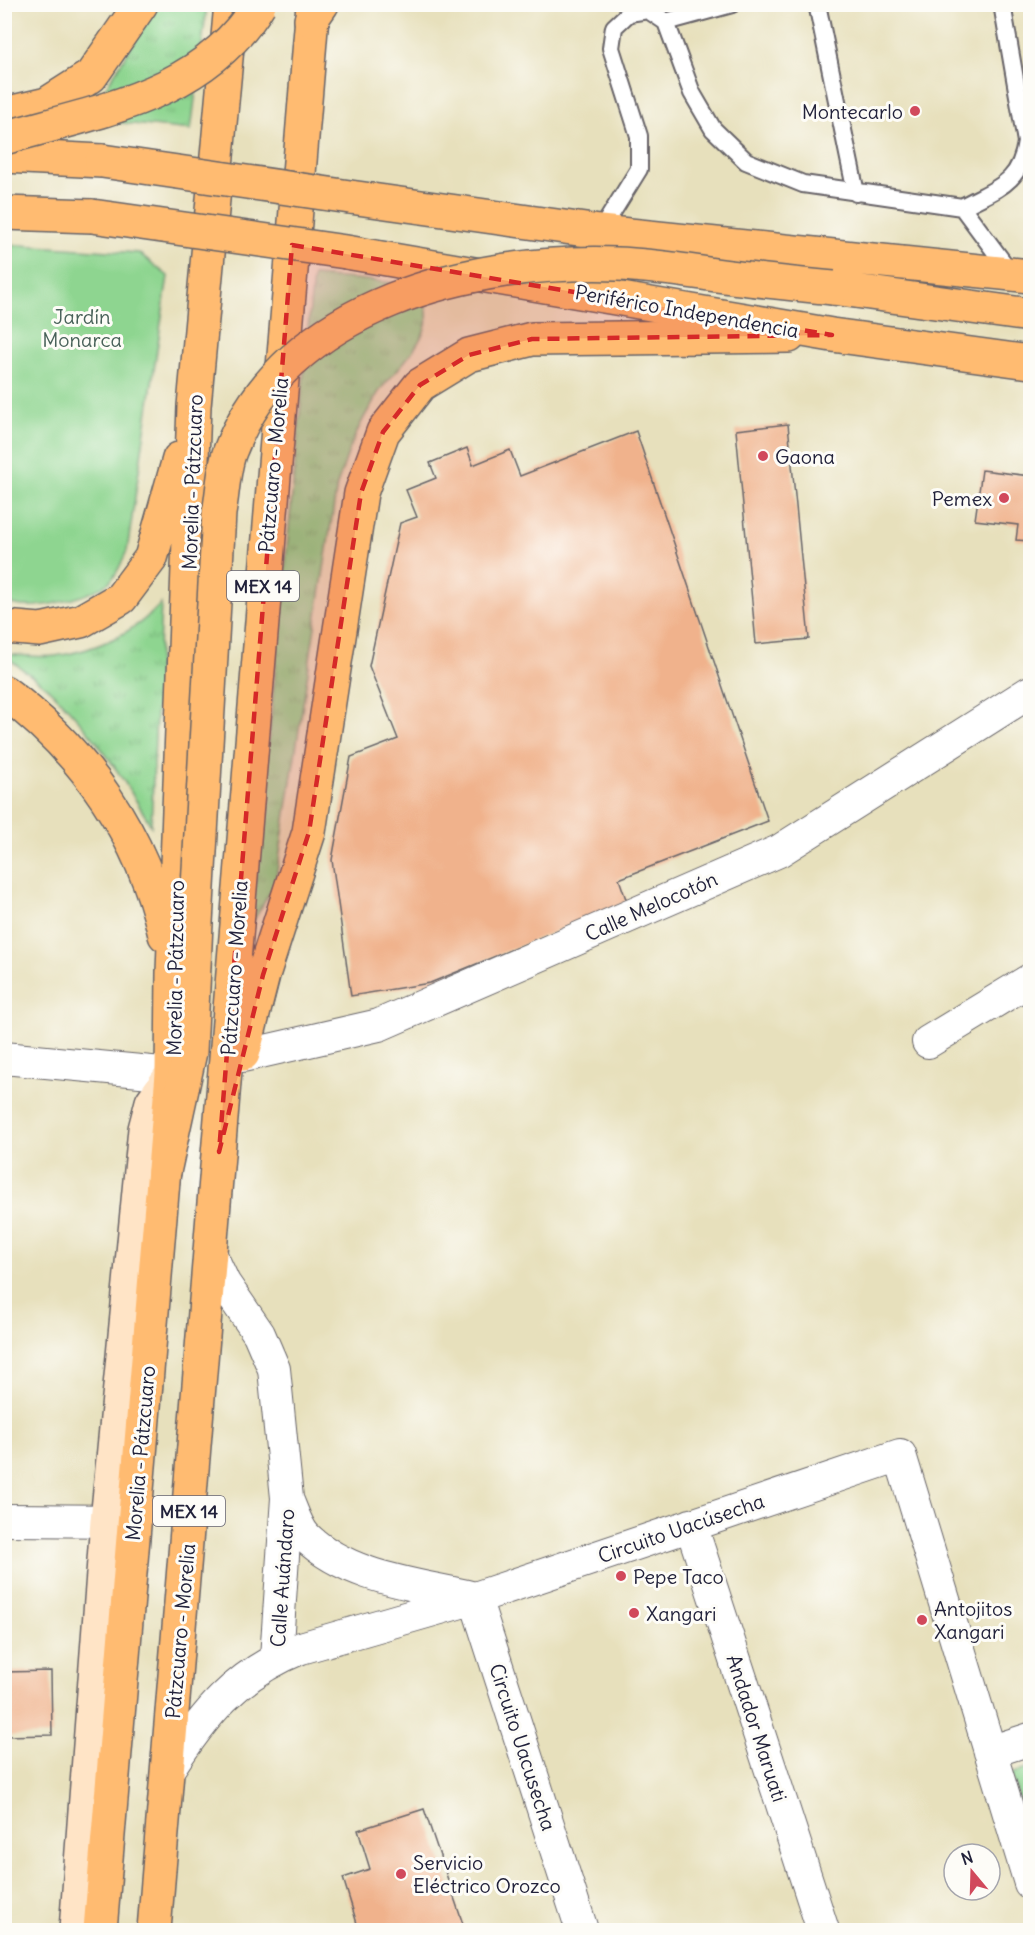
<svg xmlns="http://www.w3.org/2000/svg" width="1035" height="1935" font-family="Delius,sans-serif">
<defs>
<pattern id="grass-tufts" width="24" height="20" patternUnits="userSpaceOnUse" patternTransform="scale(1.5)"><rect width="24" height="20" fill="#8ed590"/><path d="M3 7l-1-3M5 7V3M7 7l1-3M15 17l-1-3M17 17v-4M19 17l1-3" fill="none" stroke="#7ab77d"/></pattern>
</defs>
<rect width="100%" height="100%" fill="#fdfcf7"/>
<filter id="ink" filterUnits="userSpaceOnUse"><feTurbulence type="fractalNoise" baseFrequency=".0167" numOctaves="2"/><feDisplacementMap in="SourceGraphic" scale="12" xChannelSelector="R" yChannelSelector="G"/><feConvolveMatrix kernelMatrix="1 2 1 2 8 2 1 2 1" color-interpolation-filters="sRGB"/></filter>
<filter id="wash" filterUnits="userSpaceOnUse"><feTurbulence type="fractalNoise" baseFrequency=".008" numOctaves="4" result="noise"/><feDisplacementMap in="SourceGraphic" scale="24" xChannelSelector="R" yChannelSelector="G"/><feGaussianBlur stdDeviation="1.35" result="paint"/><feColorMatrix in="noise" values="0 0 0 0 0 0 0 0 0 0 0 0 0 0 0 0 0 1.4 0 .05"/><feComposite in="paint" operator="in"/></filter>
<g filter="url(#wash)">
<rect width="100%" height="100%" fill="#e7e0bc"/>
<path fill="url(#grass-tufts)" stroke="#587c66" stroke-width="1.5" d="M157,5H207L191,130L73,118L105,89Z
M313,276C328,277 400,282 409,287C456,316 400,365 381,389C376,395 373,403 369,409C354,434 346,458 337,485L275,884L251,925Z
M161,604L151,826C122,775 94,733 52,692C37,678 18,668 4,654C21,655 39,658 55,656C95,651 134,633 161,604Z"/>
<path fill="#8ed590" stroke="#587c66" stroke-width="1.5" d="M5,244L139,253L168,276L127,551C122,560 117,577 108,583C86,598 29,615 5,601Z
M1030,1768V1835L1011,1774Z"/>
<g id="blocks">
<path fill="#f0b28c" d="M788,424L809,639L756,644L736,430Z
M636,431L768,821L619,879L627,902L430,983L351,996L332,860L351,757L398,739L369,666L400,523L417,517L406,490L436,478L430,463L467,448L473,465L510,450L520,476Z
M982,470L1030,476V541L1016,540L1018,525L975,520Z
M51,1671L52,1735L4,1736V1672Z
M424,1809L465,1930H359L343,1878L370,1869L358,1830Z"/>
</g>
</g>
<g filter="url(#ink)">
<use href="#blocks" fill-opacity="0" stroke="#676468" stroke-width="1.5"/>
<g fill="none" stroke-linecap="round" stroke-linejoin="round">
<g stroke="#676468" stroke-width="20">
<path id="lane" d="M817,4L856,193
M666,22L732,4
M962,207C996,188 1020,185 1026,142L1002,4
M600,232L639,169V136L611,48L614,27L629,13L648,10L666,22L692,93L713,129L746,161L803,184L962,207L1011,273"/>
</g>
<g stroke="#676468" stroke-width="34">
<path id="street" d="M928,1042L1030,980
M243,1056L379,1025L779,851L1030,692
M4,1058L172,1074
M210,1253L224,1283L259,1334L274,1369L287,1498L276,1658
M287,1499C292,1510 297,1528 306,1537C349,1578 415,1584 471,1597
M4,1520L133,1521
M691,1525L823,1930
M475,1598L582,1930
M990,1752L1030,1739
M168,1770C205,1713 236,1674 301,1648L475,1598L900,1455L1030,1883"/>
</g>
<g stroke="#676468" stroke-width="36">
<path id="secondary" d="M76,1930L107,1521L145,1129L152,1102L172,1074"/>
</g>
<g stroke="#676468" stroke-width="36">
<path id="primary" d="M4,627L40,630L81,621L121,598L151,558L179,459
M4,692C85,751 143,837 165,935
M243,1054L263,975L309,832L361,493L383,432L420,385L469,355L532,339L789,336
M100,1930L172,1074L173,972L194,406L231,4
M154,1930L313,4"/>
</g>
<g stroke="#676468" stroke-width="36">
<path id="highway" d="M311,20L322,4
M4,114L47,104L91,76L141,4
M4,156L102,161
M350,197L600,232L1030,276
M4,213L92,216
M346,252L832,335L1030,362
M833,288L1030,315
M164,1172L190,1052L196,923"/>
</g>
<use href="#lane" stroke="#fff" stroke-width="16"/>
<use href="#street" stroke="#fff" stroke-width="32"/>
<use href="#secondary" stroke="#ffe4c6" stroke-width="33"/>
<use href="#primary" stroke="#ffbb71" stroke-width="33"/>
<use href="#highway" stroke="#ffbb71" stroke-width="33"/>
<g stroke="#676468" stroke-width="36" stroke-linecap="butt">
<path id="highway-bridge" d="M4,138C98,111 205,95 259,4
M102,161L350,197
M92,216L346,252
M196,923L219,513C223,493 223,469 230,451C287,303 474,259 617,264C646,265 674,269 702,273C746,280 790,283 833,288"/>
</g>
<use href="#highway-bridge" stroke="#ffbb71" stroke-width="33"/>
</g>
</g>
<path fill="#d62828" fill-opacity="0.2" stroke="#d62828" stroke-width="4.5" stroke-dasharray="12 8" stroke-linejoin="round" d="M292,245L832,335L532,339L469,355L420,385L383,432L361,493L309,832L263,975L219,1152Z"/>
<g fill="#d1495b" stroke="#fdfcf7" stroke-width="2">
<circle cx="915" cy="111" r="6"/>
<circle cx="763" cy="456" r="6"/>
<circle cx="1004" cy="498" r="6"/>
<circle cx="621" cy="1576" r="6"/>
<circle cx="634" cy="1613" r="6"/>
<circle cx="922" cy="1620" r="6"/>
<circle cx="401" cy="1874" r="6"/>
</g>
<g text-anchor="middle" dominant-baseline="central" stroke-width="6" stroke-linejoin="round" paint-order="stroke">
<g fill="#fdfcf7" stroke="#646373" stroke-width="1.5">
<rect x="227" y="571" width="72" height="30" rx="4.5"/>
<rect x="153" y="1496" width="72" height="30" rx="4.5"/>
</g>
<g font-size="18" font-weight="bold" fill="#22223b">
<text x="263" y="586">MEX 14</text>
<text x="189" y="1511">MEX 14</text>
</g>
<g font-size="20" fill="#22223b" stroke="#fdfcf7" text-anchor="start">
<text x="903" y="111" text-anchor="end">Montecarlo</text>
<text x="775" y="456">Gaona</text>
<text x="992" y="498" text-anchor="end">Pemex</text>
<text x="633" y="1576">Pepe Taco</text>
<text x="934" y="1608">Antojitos<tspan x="934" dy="23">Xangari</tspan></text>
<text x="646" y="1613">Xangari</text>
<text x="413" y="1862">Servicio<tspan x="413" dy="23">Eléctrico Orozco</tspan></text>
</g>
<g font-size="20" fill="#22223b" stroke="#fdfcf7">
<text transform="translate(687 311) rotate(10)">Periférico Independencia</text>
<text transform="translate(273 465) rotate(-85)">Pátzcuaro - Morelia</text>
<text transform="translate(192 482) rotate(-88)">Morelia - Pátzcuaro</text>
<text transform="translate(651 906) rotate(-24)">Calle Melocotón</text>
<text transform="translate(175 968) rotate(-89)">Morelia - Pátzcuaro</text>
<text transform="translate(234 968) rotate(-86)">Pátzcuaro - Morelia</text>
<text transform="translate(140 1453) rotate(-85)">Morelia - Pátzcuaro</text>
<text transform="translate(681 1528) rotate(-19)">Circuito Uacúsecha</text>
<text transform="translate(282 1578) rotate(-86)">Calle Auándaro</text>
<text transform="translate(180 1631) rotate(-85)">Pátzcuaro - Morelia</text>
<text transform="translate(757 1728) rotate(72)">Andador Maruati</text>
<text transform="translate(523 1747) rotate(72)">Circuito Uacusecha</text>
</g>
<g font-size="20" fill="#486159" stroke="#fdfcf7">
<text x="82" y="316">Jardín<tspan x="82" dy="23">Monarca</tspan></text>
</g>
</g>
<rect width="1035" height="1935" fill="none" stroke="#fdfcf7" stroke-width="24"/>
<g transform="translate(972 1872) rotate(341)"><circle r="28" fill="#fdfcf7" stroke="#a5a5ac" stroke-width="1.5"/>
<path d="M0-4.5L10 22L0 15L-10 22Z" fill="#d1495b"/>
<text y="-9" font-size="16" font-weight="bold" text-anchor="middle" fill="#22223b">N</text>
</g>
</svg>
